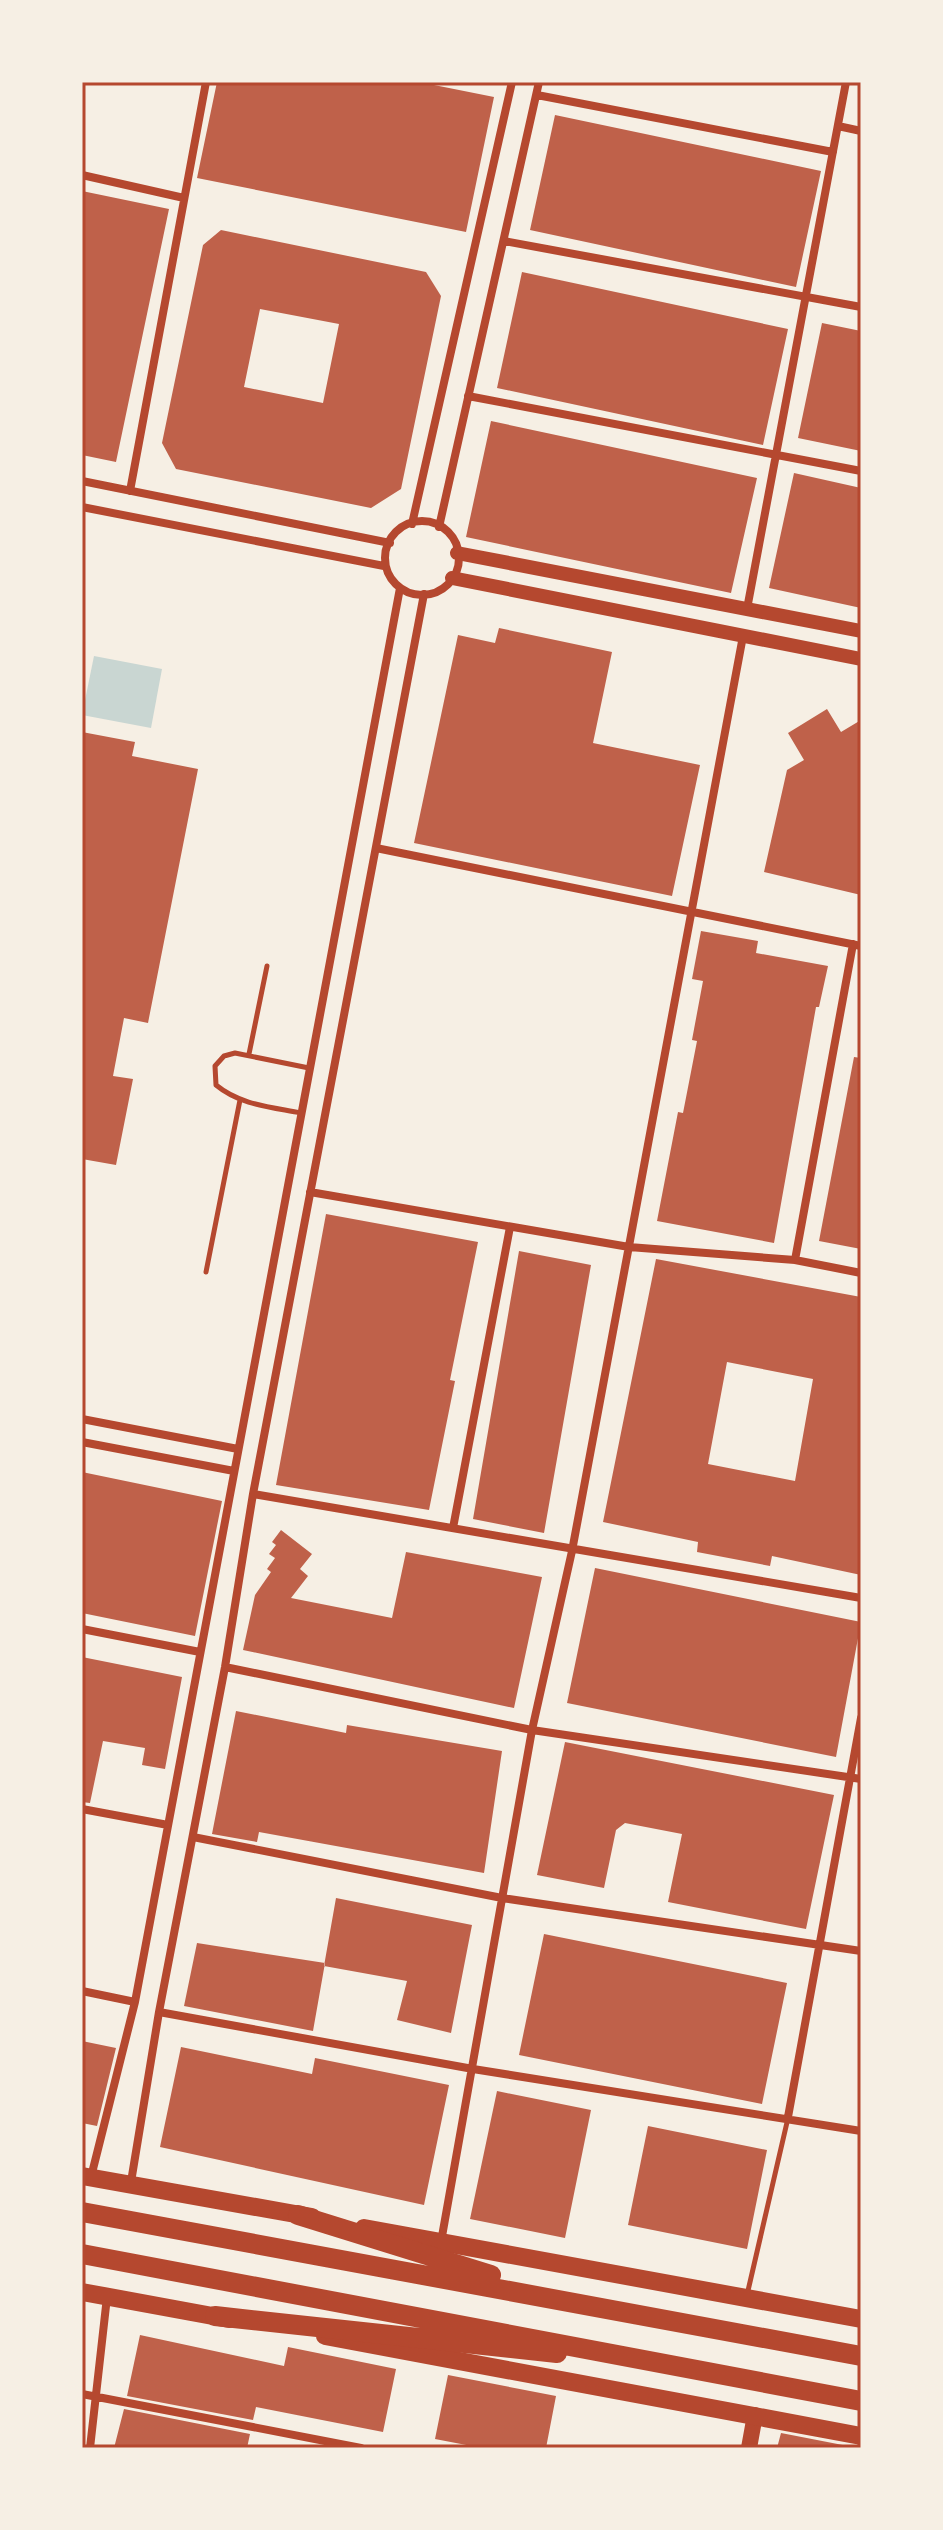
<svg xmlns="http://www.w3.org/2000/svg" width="943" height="2530" font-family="'Asap Condensed',sans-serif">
<rect width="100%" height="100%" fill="#f6efe4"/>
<path fill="#c9d6d2" d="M94,656L162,669L151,728L82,715Z"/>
<path fill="#bf614a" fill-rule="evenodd" d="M217,82H419L494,97L466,232L197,178Z
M555,115L821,171L796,287L530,230Z
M82,191L169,209L116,462L82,455Z
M221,230L426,272L441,296L401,489L371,508L176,469L162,443L203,245ZM260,309L339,324L323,403L244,387Z
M522,272L788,329L763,445L497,388Z
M822,323L861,331V451L798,438Z
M491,421L757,478L731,593L466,537Z
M794,473L861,488V608L769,588Z
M499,628L612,652L593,743L700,765L672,896L414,843L458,635L495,643Z
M827,709L841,732L861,720V895L764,872L787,770L804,760L788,733Z
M82,732L135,742L132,756L198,769L148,1023L124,1018L113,1076L133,1079L116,1165L82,1159Z
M701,931L758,941L756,953L828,966L819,1007H816L774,1243L657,1221L678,1112L683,1113L697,1041L692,1040L703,981L692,979Z
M854,1057L861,1058V1249L819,1241Z
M326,1214L478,1242L450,1380L455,1381L429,1510L276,1485Z
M519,1251L591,1265L544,1533L473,1519Z
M656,1259L861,1297V1575L772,1556L770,1566L697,1552L698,1542L603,1522ZM727,1362L813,1379L795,1481L708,1464Z
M82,1472L222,1501L195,1636L82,1613Z
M281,1530L312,1554L300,1569L308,1576L291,1598L392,1618L406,1552L542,1577L514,1708L243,1650L255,1595L271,1572L267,1569L275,1558L269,1554L276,1545L272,1542Z
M595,1568L861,1622L836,1757L567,1703Z
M82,1657L182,1677L165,1769L142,1765L145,1748L103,1741L90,1803L82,1802Z
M236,1711L346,1733L347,1725L502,1751L484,1873L259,1832L257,1842L212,1834Z
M565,1742L834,1795L806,1929L668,1902L682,1834L625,1823L616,1830L604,1888L537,1875Z
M336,1898L472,1925L451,2033L397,2020L407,1981L324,1966Z
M544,1934L787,1983L762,2104L519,2055Z
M197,1943L325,1963L313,2031L184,2006Z
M82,2041L116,2048L97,2126L82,2123Z
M181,2047L312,2074L315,2058L449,2085L424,2205L160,2147Z
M497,2091L591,2110L565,2238L470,2219Z
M648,2126L767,2150L747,2249L628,2225Z
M140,2335L284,2366L288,2347L396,2369L383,2432L256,2407L253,2420L127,2396Z
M448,2375L556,2396L546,2448H482L435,2439Z
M124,2409L250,2434L247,2448H114Z
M781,2433L853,2447V2448H777Z"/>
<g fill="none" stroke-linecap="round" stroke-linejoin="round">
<path stroke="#b5482f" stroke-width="5" d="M249,1054L267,966
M301,1113C271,1107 240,1105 216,1085L215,1066L224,1056L235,1053L309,1068
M206,1272L240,1100
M747,2295L788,2118"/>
<path stroke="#b5482f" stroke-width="8" d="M537,95L833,152
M838,126L861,131
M82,175L184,198
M504,241L861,307
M468,396L861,471
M82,481L390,543
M130,491L206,82
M82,507L384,566
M385 558a37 37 0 1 1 74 0a37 37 0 1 1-74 0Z
M412,524L512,82
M439,527L539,82
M747,609L846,82
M376,848L861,946
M310,1192L629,1247L795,1260L861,1273
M795,1260L853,944
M82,1419L238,1449
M82,1442L234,1471
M253,1494L861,1598
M453,1528L510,1227
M82,1629L200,1652
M225,1667L532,1730L861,1779
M82,1809L168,1825
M193,1837L502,1898L861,1951
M82,1991L135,2002
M159,2012L473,2069L861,2131
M788,2117L861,1718
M91,2177L135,2002L400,588
M131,2182L159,2012L225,1667L253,1494L424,594
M441,2242L532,1730L572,1551L743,636
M82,2394L361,2448
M90,2448L107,2297"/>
<path stroke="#b5482f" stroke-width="14" d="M457,553L861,631
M452,578L861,659"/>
<path stroke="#b5482f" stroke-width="16" d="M749,2448L755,2415"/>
<path stroke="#b5482f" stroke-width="18" d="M82,2176L312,2217
M364,2228L861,2319
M82,2292L229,2319
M325,2336L861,2436"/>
<path stroke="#b5482f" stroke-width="20" d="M82,2212L861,2356
M298,2215L491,2275
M82,2254L861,2401
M215,2316L557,2353"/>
</g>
<rect width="943" height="2530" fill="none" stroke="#f6efe4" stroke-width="168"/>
<rect x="84" y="84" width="775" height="2362" fill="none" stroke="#b5482f" stroke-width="3"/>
</svg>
